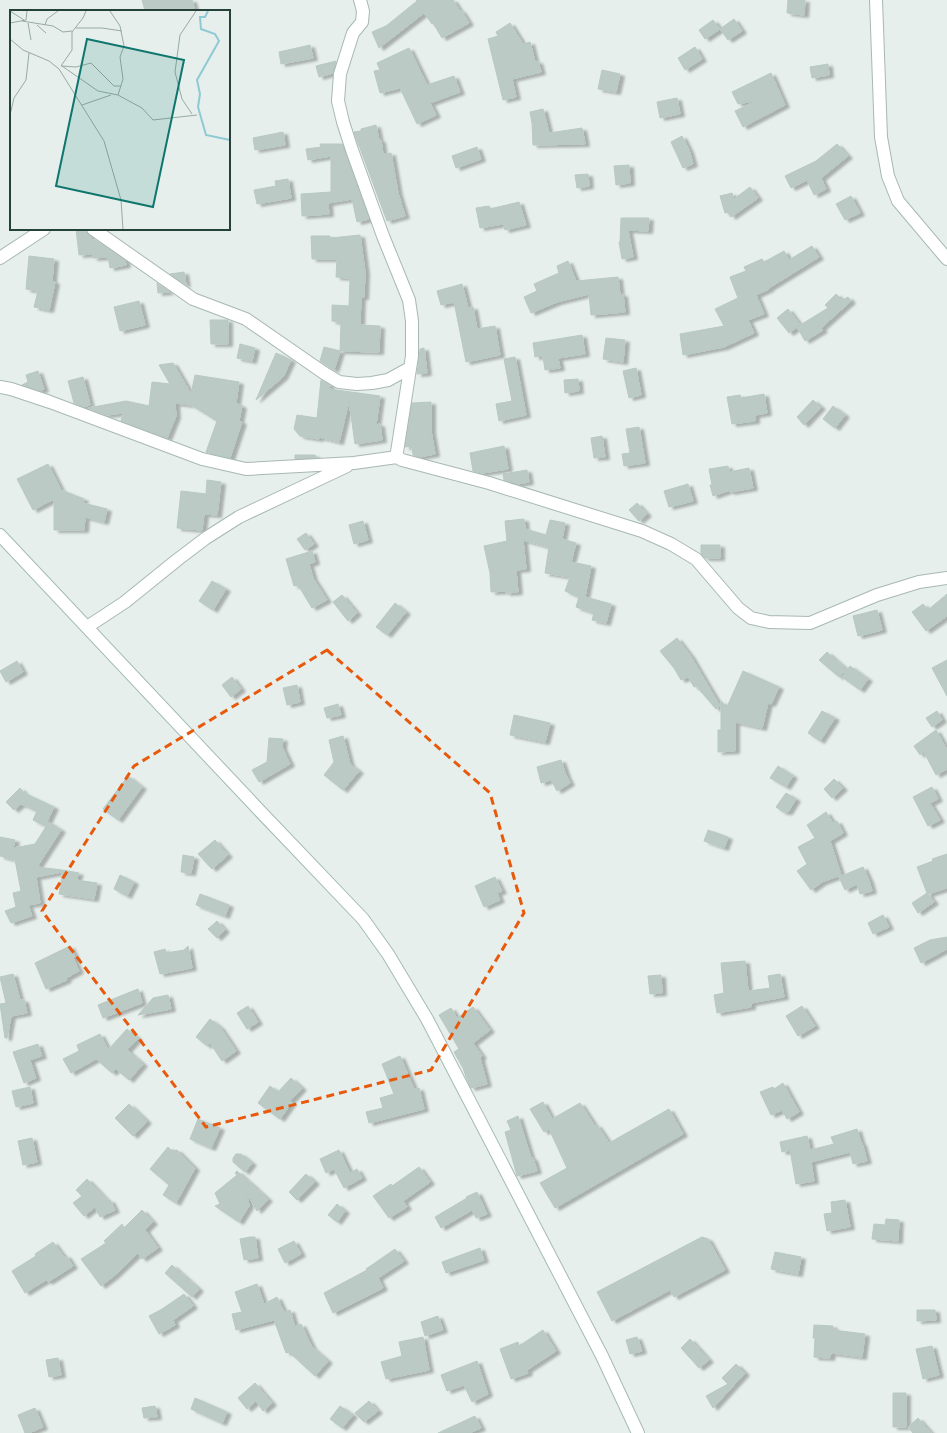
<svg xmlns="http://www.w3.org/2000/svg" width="947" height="1433" font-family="Mulish,sans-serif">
<defs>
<filter id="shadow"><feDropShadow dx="4.5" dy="2.5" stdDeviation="1" flood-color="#0004"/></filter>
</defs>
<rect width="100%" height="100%" fill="#e6efeb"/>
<path fill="#bbcac4" stroke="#b8c9c2" filter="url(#shadow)" d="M142,0H192L195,11H145Z
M416,0H453L460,11L461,10L469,23L442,38L433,23L432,24L424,13L379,48L372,32L386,26L417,1Z
M788,0H805L804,15L787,13Z
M734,19L742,31L728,40L720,29Z
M713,20L720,29L705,39L699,30Z
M510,23L523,44L530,42L535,62L538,61L541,72L512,79L516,97L503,100L488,39L498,36L496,32Z
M310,45L313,58L281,64L279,52Z
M695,47L702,59L685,70L678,58Z
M409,48L427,85L454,76L460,92L430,103L436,115L417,124L400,88L380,93L374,71L380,70L377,63Z
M336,61L333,73L319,77L316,66Z
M828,64L829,75L812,78L810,67Z
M602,70L620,74L616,92L598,89Z
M771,73L785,105L743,127L735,111L754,102L753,101L738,104L732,92Z
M677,98L680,114L660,118L657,102Z
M543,109L549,133L582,128L585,144L533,145L532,123L530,112Z
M376,125L379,140H381L383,154L391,153L398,193L405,216L387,221L354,132L361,131V129Z
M283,132L285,145L255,150L253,138Z
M682,136L689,150L693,164L683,168L671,142Z
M320,144H342L369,219L357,222L352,199L328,203L329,214L302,216L301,194L331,192V156L308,160L306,149L321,147Z
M837,144L848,156L821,178L826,189L814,195L807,180L791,188L785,176L816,161Z
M477,147L481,159L456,168L452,156Z
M629,165L630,183L616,185L614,166Z
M588,174L589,186L577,188L575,175Z
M288,179L291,198L257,204L254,190L276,186L275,181Z
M750,187L758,198L731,217L729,212L725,213L720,196L732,193L734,199Z
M851,196L860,213L845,220L836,204Z
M519,202L526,225L505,230L503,224L480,228L476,208L489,206L490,209Z
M621,218H649L648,231L628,230L633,257L622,259L619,242H620Z
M76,229H86V232L91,237V240H95L125,260L126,265L110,268L108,257L93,258V254L79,255Z
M360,235L365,272L364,297H361L360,325L380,326L379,352L340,351L341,322L332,321V305L349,306L350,278L336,277L337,259H312L311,236H330V238Z
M812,246L819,257L769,288V289L756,295L764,314L748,320L754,333L724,347L683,355L680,334L724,326L715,309L738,298L730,277L746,271L744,267L762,259L764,262L784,251L789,260Z
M29,256L54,259L52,281L55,282L49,310L34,307L38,291L26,289Z
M568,261L576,281L618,277L620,295L623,294L625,312L591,315L589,294L557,302L531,313L524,297L537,291L534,284L559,273L557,266Z
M184,272L186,285L170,274Z
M157,283L169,292L158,293Z
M462,284L468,308L473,307L477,329L495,326L500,355L466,362L454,302L441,305L437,291Z
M836,294L842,300L848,297L851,301L821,328L823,330L805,341L797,327L828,308L825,305Z
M139,301L145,325L120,331L114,307Z
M788,309L800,325L789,333L777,318Z
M210,320H228V344H211Z
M582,335L585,354L558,358L560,368L545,370L543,356L535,357L533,343Z
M606,338L625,340L623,362L603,359Z
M240,344L255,348L252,361L237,358Z
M324,347L340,351L334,370L320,361Z
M424,348L427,373L417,374L420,349Z
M276,353L291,360L283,377L256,400Z
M515,357L526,415L499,421L496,404L512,401L504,359Z
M173,363L191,394L195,375L239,382L236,403L242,406L239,421L242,422L230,458L206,452L217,421L191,405L175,403L176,416L167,438L121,421L123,413L107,415L88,408L126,401L149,406L152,382L170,384L159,365Z
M636,368L641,395L629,398L623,371Z
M38,371L44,389L40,391L22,385L28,382L26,375Z
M83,377L90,405L84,407L74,403L68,381Z
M578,379L579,391L565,393L564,380Z
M321,380L330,385L329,389L380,396L376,425L380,424L382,440L355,444L349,401L339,442L319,437V439L300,436L294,429L297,415L317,418Z
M764,394L767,413L755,415V421L732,424L727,397L740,395L741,398Z
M813,400L821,407L804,425L797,417Z
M431,402V431L435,454L419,457L413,455L412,446L405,447L412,403Z
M833,406L845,415L835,428L823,419Z
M639,427L645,463L624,466L622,454L630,453L626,429Z
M602,436L605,457L594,458L591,438Z
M504,446L508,469L482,473L473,471L470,453Z
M295,455H315L316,458L295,459Z
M48,464L61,490L84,499L83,503L107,509L104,522L85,517L84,530H54V499L33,510L17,479Z
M728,466L729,472L749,468L753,488L730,492V490L713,496L710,485H712L709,469Z
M527,470L529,482L517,484L504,480L503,474Z
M207,480L221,482L217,515L204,514L202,530L177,528L181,491L206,494Z
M688,484L693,501L669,507L664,491Z
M637,503L647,514L639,521L629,510Z
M524,519L525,529L546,535L550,520L565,523L562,539L576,543L571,562L591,566L585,597L611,604L606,623L592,620L594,613L576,607L579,597L565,591L570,577L545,573L549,547L523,540L526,569L516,570L518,592L506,593V591L491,592L490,573L484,546L507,541L505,521Z
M363,521L368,540L354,544L349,525Z
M306,533L314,544L305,550L297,539Z
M701,545H720V558H705L701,554Z
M312,551L315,562L309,564L313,578L327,600L312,608L298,585L294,586L286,559Z
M212,581L226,589L213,610L199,601Z
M947,594V616L926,631L912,612L923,604L928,610Z
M342,595L357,613L348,621L333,602Z
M395,603L406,612L387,635L376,627Z
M877,610L882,630L858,636L853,616Z
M677,638L690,655L720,706L716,709L696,686L694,687L688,677L681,680L674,668L660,651Z
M827,652L846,669L839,677L819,660Z
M947,660V696L932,668Z
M17,661L23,672L6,682L0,671Z
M850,666L868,679L860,690L842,677Z
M743,671L779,687L771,704L768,703L762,728L735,722V751L718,752V730H721V701L727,707Z
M232,677L241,689L231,697L222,685Z
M297,685L300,702L287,705L283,688Z
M338,704L341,715L327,718L324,708Z
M822,711L835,718L820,741L808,733Z
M937,711L942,720L932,727L926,718Z
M514,715L550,723L545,742L510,735Z
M936,730L947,750V769L936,775L924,752L920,755L914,746Z
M343,736L350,764L359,771L343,790L324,775L334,762L329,740Z
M269,738L283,739L282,747L290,764L259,782L252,770L267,762Z
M561,760L566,775L570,783L557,791L551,780L541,783L537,767Z
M778,766L793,776L786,787L770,778Z
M128,776L142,787L118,820L103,809Z
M834,779L843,788L832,798L824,789Z
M932,787L938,799L930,803L940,820L928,826L913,797Z
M20,788L24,793L54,807L45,826L33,820L37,811L21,804L14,810L6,802Z
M786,793L796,799L788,812H783L776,807Z
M826,812L833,823L837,821L843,833L830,841L841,875L822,882L811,890L797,871L807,864L798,847L815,838L807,825Z
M49,822L61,830L37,867L62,870V872L36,877L40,903L28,905L32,916L11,923L5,911L16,907L13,893L21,891L15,860L0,856V837L15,840L13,848L35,844Z
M708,830L728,837L724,848L704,841Z
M215,840L228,855L212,869L198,854Z
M947,854V888L928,894L934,902L918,913L912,903L927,893L917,867L933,861L932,859Z
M183,855L194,857L191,873L181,872Z
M863,867L869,880L872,891L860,894L857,884L845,890L839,877Z
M63,870L79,873L76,880L97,883L94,899L59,894Z
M120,875L134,882L127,896L114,889Z
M495,877L502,891L497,893L500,900L484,907L475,886Z
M200,894L229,905L225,916L196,905Z
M883,915L889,927L873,934L868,923Z
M217,921L225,930L217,938L208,929Z
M947,937V949L921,963L914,948L930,940Z
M70,946L75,957L73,958L79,971L66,978L67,980L46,989L35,963Z
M188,946L192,968L160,974L154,952L165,949L166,953L184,950Z
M745,961L748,991L770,988L768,976L780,974L784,997L751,1003V1007L717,1013L714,995L724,993L721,963Z
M13,974L20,1000H24L27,1013L11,1016L7,1038H5L0,1004L6,1003L0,977Z
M661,975L662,993L650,994L648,976Z
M138,989L142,1003L103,1018L98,1005Z
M168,995L171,1009L138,1015L153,998Z
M248,1006L258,1022L247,1029L237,1013Z
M802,1006L815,1026L798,1036L786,1016Z
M473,1007L490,1030L473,1043L482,1056L480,1058L487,1084L471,1088L466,1077L463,1068L454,1052L459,1049L439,1015L451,1008L457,1018Z
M210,1019L220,1027L236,1051L222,1061L210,1043L207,1046L196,1037Z
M127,1029L138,1038L127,1050L143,1064L129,1080L116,1069L112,1073L96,1059L71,1073L63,1059L79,1051L77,1045L100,1034L108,1050Z
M38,1044L42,1056L30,1060L36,1078L24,1083L13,1052Z
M400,1056L414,1089L419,1088L424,1109L369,1123L366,1112L383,1108L380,1098L394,1094L382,1064Z
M291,1078L302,1088L290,1101L292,1102L280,1119L258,1103L270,1086L278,1092Z
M783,1083L799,1112L787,1119L782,1110L771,1115L760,1092L773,1087L774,1089Z
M30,1087L33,1103L16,1107L12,1091Z
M543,1102L552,1119L580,1103L595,1126L597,1125L609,1143L669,1109L683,1134L555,1208L540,1183L567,1168L549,1129L544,1132L530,1109Z
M129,1104L147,1121L133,1136L115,1118Z
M518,1116L531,1158H533L537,1171L517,1176L505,1132L511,1130L507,1121Z
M198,1119L220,1128L211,1148L190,1139Z
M857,1129L861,1143H862L867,1161L853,1164L850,1152L811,1162L814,1181L796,1184L790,1150L782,1152L780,1142L807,1136L810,1150L834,1144L831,1137Z
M32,1138L37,1162L23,1165L18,1141Z
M168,1147L172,1151L177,1150L195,1168L176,1203L163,1195L169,1185L150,1169Z
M339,1150L350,1173L357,1169L362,1178L344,1188L334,1169L326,1173L320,1159Z
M236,1154H241L252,1163L245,1172L233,1162V1158Z
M419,1167L430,1182L403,1201L407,1207L389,1218L373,1196L391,1184L392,1186Z
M237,1171L268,1199L257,1211L247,1193L249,1206L239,1222L215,1206L220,1204L215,1193L237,1175L235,1173Z
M306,1174L315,1182L297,1200L289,1192Z
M87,1179L108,1201L110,1200L115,1210L100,1217L95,1207L84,1216L73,1203L82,1196L76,1190Z
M477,1192L487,1214L476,1218L472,1210L441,1228L435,1217L467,1198L466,1197Z
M845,1200L850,1227L827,1231L824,1214L832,1213L831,1202Z
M337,1204L345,1211L337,1222L328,1215Z
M142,1210L153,1222L145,1230L158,1248L142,1259L138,1253L115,1275L101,1286L81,1259L106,1243L104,1241L122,1224L124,1228Z
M886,1219L899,1220L898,1241L872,1239L874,1224L885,1225Z
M250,1237H255L258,1258L244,1260L240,1239Z
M702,1237L708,1239L725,1270L674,1297L670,1290L612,1321L597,1292Z
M294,1241L301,1254L285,1263L278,1249Z
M53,1242L64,1257L66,1255L73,1266L48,1282L46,1280L25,1293L12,1271L36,1256L35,1254Z
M480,1248L484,1260L446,1273L442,1262Z
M395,1249L404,1261L378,1278L383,1288L333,1313L324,1293L367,1270L366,1269Z
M775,1252L801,1257L798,1274L771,1269Z
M172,1265L199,1289L192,1297L165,1273Z
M257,1284L264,1304L277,1297L284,1312L290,1310L295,1327L301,1324L312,1347L328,1361L315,1376L289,1352L286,1353L274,1320L236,1330L232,1314L242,1312L235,1292Z
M184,1294L193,1306L173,1320L175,1325L159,1334L149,1316L162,1309Z
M917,1310H935L936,1320L917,1321Z
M438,1316L443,1330L425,1336L421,1322Z
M814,1325L833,1326V1330L865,1334L862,1357L831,1353L830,1358L814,1357L815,1338H813Z
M543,1330L556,1351L527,1370L528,1373L511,1379L500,1349L518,1342L519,1346Z
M423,1337L429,1370L386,1379L381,1362L402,1356L399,1342Z
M637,1337L642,1351L630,1354L626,1340Z
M690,1339L709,1360L699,1368L681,1348Z
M932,1346L939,1375L923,1379L916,1349Z
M58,1358L61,1375L49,1377L46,1360Z
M477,1361L488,1394L472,1402L464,1385L447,1391L441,1375Z
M736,1364L745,1373L713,1408L706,1396L728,1384L722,1378Z
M255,1383L272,1403L263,1411L256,1401L247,1409L238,1398Z
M893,1393H906V1427H893Z
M195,1398L227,1412L222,1423L191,1409Z
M369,1401L378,1411L364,1422L355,1413Z
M155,1406L157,1417L144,1418L142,1408Z
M340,1406L353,1415L342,1428L330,1419Z
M35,1408L43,1427L29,1433H25L18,1415Z
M475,1416L481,1428L469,1433H438Z
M918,1418L931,1433H913L908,1427Z"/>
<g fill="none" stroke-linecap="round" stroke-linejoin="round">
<g stroke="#a8b8b2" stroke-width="14">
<path id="street" d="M360,0L363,11L362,22L353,33L340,74L338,101L343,122L352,150L383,236L409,300L412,321V356L397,452V457
M876,0L881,137L888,176L898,201L947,259
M93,229L193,299L246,319L324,373L339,382L357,384L372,383L388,380L410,368
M0,258L44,229
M0,387L11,389L50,402L202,459L246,469L354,463L397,457L402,460L489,483L642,531L671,544L696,559L738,608L751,618L769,622L810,623L877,595L919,582L947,578
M87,627L125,602L177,560L206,538L239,517L347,466"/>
</g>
<g stroke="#a4bbb3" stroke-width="14">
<path id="secondary" d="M0,535L259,810L363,919L388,954L427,1019L602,1356L638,1433"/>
</g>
<use href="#street" stroke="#fff" stroke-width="12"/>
<use href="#secondary" stroke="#fff" stroke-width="12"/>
</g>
<path fill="none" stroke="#e8590c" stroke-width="3" stroke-dasharray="8 5" stroke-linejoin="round" d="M327,650L490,793L524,913L431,1070L206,1127L42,911L134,766Z"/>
<g transform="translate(10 10)">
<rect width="220" height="220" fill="#e6efeb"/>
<path fill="none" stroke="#8ec9d4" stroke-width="2" d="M198,1L195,7H190L191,19L205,24L209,31L187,70L190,84L188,97L196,125L220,130"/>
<path fill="none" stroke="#98aaa4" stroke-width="1" d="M0,1L14,10M76,1L73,8L62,22V40L51,56L66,57L81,53L104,76H111M100,1L110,16L114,36L110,47L113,69L108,85M12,11L43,16L53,22L62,21M0,13L16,10L17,1M18,13L21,30M27,15L36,23M35,15L37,9L48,1M66,18H92L112,21M0,29L13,40L39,51L49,59L94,131L111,190L113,219M52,56L88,81L108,85L132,98L143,110L187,105M72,95L101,85M182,104L172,89L165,62L170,25L186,1M0,105L4,88L16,70L19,43"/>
<path fill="#0f766e" fill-opacity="0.15" stroke="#0f766e" stroke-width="2" d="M77,29L174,50L143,197L46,176Z"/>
<rect width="220" height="220" fill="none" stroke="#24423a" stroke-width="2"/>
</g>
</svg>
